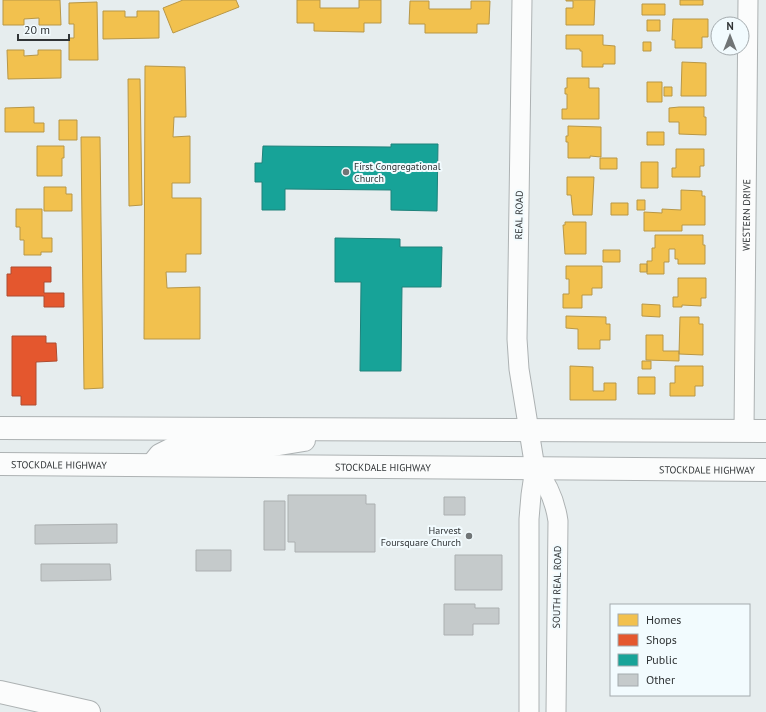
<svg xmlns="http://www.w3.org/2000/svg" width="766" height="712" font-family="'PT Sans',sans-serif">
<rect width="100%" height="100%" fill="#e6edee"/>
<path fill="#f2c14e" stroke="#b89747" d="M3,0H60L61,25H39V18L24,19V25H3Z
M183,0H236L239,7L173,33L163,8Z
M297,0H320V8H359V0H381V23H364V32L314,31V23H297Z
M566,0H595L594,25H566V8H573V1H566Z
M680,0H703V5H680Z
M410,1H429V9H471V1H490L489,24H477V33H425V24H409Z
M97,2L98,60H69V38H74V24H69V3Z
M642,4H665V15H642Z
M103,11H125V17H137V11H159V38L103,39Z
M673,19H708V37H702V48H675V40H672Z
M647,20H660V31H647Z
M566,35H603V45L615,46V64H603V67H582V51H580V49H566Z
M643,42H651V51H643Z
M7,50H24V56L38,55V50H61V78L8,79Z
M682,62L706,63V96H681Z
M145,66L185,67L186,117H174L173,137L190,136V183H172V198H201V254H186V272H166L167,288L200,287V339H144Z
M567,78H589V88H599V119H562V109H567V94H565V88H567Z
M128,79H140L142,205L129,206Z
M647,82H662V102H647Z
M664,87H672V96H664Z
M34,107V123H44V132H5V108Z
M679,107H704V117H706V135L679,134V122H669V108Z
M59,120H77V140H59Z
M568,126L601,127V157L590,156V158H568V142H566V136H568Z
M647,132H664V145H647Z
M81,137H100L103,388L84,389Z
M37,146H64V158H62V176H37Z
M676,149H704V166H700V177H672V168H676Z
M600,158H617V169H600Z
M641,162H658V188H641Z
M567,177H594L592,215H573L571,195H567Z
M44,187H66V194H72V211H44Z
M681,190L702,191V196H705V225H682V231H644V212L662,213V209L681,210Z
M637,200H645V210H637Z
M611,203H628V215H611Z
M16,209H42V238H52V252H41V255H24V240H20V227H16Z
M565,222H586V254H565L563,225H565Z
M655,235H703V245H705V264H678V259H675V249H669V262H664V274H647V261H652V248H655Z
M603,250H620V262H603Z
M640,264H647V272H640Z
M566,266H602V288H592V295H582V308H563V294H569V279H566Z
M678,278H706V298H701V306L682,305V307H673V297H678Z
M642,304L660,305V317L642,316Z
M566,316L606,317V324H610V340H600V349H578V329L566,328Z
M680,317H699V324H703V355L679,354Z
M646,335H663V351H679V361L646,360Z
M642,361H651V369H642Z
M570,366L593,367V391H604V383H616V400H570Z
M675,366H703V386H695V396H670V383H675Z
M638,377H655V394H638Z"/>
<path fill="#e4572e" stroke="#ae4c30" d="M11,267H51V282H44V293H64V307H44V296H7V274H11Z
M12,336H46V343H56L57,361L36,362V405H21V396H12Z"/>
<path fill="#17a398" stroke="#1e827b" d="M391,144H438L437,211L391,210V190L285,189V210H262V182H255V163H262L263,146L391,147Z
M335,238L400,239V247H442L441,287H402L401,371H360L361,282H335Z"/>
<path fill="#c5cacb" stroke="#abafb0" d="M288,495H366V504H375V552H295V542H288Z
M444,497H465V515H444Z
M264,501H285V550H264Z
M117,524V543L35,544V525Z
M196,550H231V571H196Z
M455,555H502V590H455Z
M41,564H110L111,580L41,581Z
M444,604H475V608H499V624H473V635H444Z"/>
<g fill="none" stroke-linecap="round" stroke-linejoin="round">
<g stroke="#adb2b3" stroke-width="21">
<g id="minor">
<path d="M522,0L517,339L519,369L535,468L531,495L529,519V712"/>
<path id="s1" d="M744,431L748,0"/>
<path d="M535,468C548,484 555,500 558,521L556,712"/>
</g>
</g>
<g stroke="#adb2b3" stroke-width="24">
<g id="major">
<path d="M0,428L766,431"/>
<path id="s2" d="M0,464L766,470"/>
<path d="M152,465L160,455L172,449L189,447H261L304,440"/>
</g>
</g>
<g stroke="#adb2b3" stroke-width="24">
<path id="highway" d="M0,692L89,712"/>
</g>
<use href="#minor" stroke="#fbfcfc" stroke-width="19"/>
<use href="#major" stroke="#fbfcfc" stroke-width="22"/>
<use href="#highway" stroke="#fbfcfc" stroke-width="22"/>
</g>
<g fill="#707576" stroke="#f2fbfe" stroke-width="1.5">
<circle cx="346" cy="172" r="4"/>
<circle cx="469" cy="536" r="4"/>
</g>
<g text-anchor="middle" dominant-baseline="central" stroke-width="4" stroke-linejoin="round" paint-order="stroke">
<g font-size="10" fill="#303436" stroke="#f2fbfe" text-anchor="start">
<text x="354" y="166">First Congregational<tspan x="354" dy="12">Church</tspan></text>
<text x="461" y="530" text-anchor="end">Harvest<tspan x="461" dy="12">Foursquare Church</tspan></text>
</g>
<g font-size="10" fill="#303436" stroke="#f2fbfe">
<text transform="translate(519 215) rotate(-89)">REAL ROAD</text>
<text stroke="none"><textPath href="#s1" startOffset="216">WESTERN DRIVE</textPath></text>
<text stroke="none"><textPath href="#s2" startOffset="59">STOCKDALE HIGHWAY</textPath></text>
<text stroke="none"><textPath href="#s2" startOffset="383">STOCKDALE HIGHWAY</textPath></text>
<text stroke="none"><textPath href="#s2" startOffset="707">STOCKDALE HIGHWAY</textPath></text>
<text transform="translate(557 587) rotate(-89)">SOUTH REAL ROAD</text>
</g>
</g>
<rect x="610" y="604" width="140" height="92" fill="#f2fbfe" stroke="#a4abae"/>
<rect x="618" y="614" width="20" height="12" fill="#f2c14e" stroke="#a4abae"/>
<text x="646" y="624" font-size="12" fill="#303436">Homes</text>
<rect x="618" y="634" width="20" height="12" fill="#e4572e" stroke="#a4abae"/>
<text x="646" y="644" font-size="12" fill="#303436">Shops</text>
<rect x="618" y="654" width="20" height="12" fill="#17a398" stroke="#a4abae"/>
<text x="646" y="664" font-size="12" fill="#303436">Public</text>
<rect x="618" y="674" width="20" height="12" fill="#c5cacb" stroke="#a4abae"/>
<text x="646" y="684" font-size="12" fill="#303436">Other</text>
<g transform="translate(730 36)"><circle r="19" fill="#f2fbfe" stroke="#a4abae"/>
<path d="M0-3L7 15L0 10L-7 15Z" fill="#707576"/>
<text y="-6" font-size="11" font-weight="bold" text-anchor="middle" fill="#303436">N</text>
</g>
<path d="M18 34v6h51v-6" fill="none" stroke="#303436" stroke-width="2"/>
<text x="24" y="34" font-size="12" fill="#303436" stroke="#f2fbfe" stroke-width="3" paint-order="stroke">20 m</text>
</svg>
